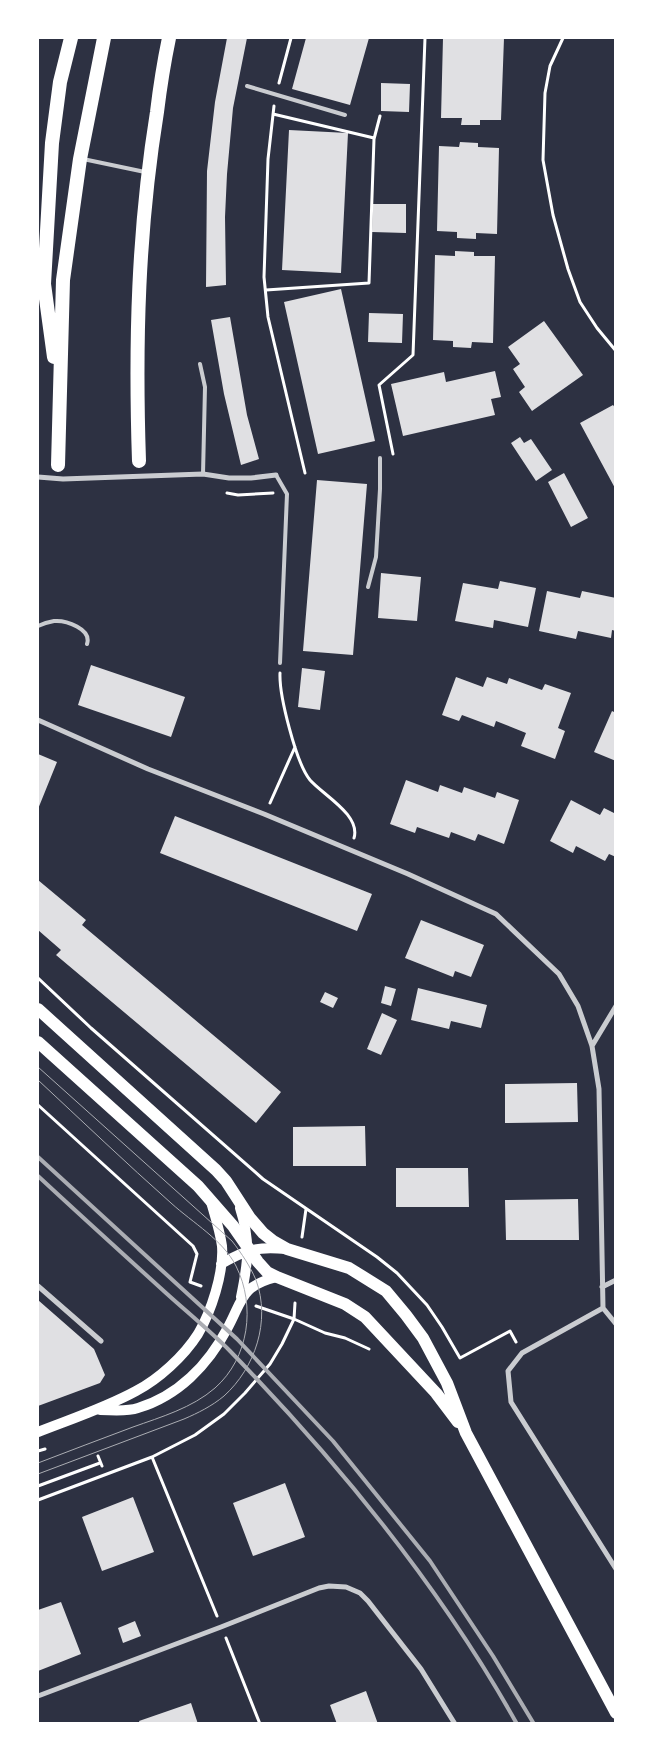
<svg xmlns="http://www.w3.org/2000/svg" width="653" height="1761" font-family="'Playfair Display',serif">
<rect width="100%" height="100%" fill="#2d3142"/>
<path fill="#e0e0e3" d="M227,38H247L233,108L227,174L225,217L226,285L206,287L207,171L215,102Z
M306,38H369L350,105L292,89Z
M443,38H504L501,120H480V125H461L462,118H441Z
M381,83L410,84L409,112L381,111Z
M289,130L348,133L341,273L282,270Z
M460,142L478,143V147L499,148L497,234L476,233V239L457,238V232L437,231L439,146L459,147Z
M373,204H406V233L372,232Z
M455,251L474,252V256H495L493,343L472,342L471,348L453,347V341L433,340L435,255L455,256Z
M341,289L375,441L318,454L284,302Z
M369,313L403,314L402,343L368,342Z
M230,317L247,415L259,459L241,465L224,394L211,320Z
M544,321L583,375L532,411L519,392L525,387L513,369L520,364L508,347Z
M495,371L501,397L491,399L495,415L403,436L391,384L444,372L446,382Z
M613,405L616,409V490L580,423Z
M520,437L524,443L531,439L552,470L536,481L511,443Z
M564,473L588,518L571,527L548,482Z
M317,480L367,484L353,655L303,651Z
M381,573L421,577L417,621L378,618Z
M500,581L536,588L528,627L494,620L493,628L455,621L463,583L498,589Z
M547,591L580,598L582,591L616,598V631L612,630L611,638L578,631L576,639L539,631Z
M91,665L185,697L171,737L78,705Z
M302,668L325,671L320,710L298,707Z
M456,677L483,687L487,677L507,684L509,678L542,690L545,684L571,693L558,728L565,731L555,759L521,746L526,733L496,721L494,727L462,715L459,721L442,715Z
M612,711L616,713V761L594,752Z
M38,754L57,762L38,809Z
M406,780L438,792L440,785L462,793L464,787L495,798L497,792L519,800L504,844L478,834L475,841L451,832L449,838L417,827L415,833L390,824Z
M571,800L600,815L604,808L616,814V857L609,854L605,861L576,846L573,853L550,841Z
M175,816L372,894L357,931L160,853Z
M38,880L86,920L82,925L281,1092L256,1123L56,955L61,950L38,930Z
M421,920L484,945L471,977L455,971L453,977L405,958Z
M385,986L396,989L391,1006L381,1003Z
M418,988L487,1005L481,1028L451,1021L449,1029L411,1020Z
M325,992L338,998L333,1008L320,1002Z
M382,1013L397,1020L381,1055L367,1049Z
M577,1083L578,1122L505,1123V1084Z
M365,1126L366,1166H293V1127Z
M396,1168H468L469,1207H396Z
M578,1199L579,1240H506L505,1200Z
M38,1300L94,1349L105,1375L100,1383L38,1406Z
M285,1483L305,1537L253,1556L233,1503Z
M133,1497L154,1552L102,1571L82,1517Z
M61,1602L81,1654L38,1671V1610Z
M135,1621L141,1636L123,1643L118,1628Z
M366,1691L378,1724H337L330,1705Z
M191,1703L198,1724H140L139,1721Z"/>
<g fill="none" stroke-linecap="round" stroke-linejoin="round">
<path stroke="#fff" stroke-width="3" d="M563,38L550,66L545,93L543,160L553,215L568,269L580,302L597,328L616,351
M279,83L291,38
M274,106L268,159L264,277L268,317L305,473
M273,114L374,138
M266,290L369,283L374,139L380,116
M393,454L379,385L413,355L425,38
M227,493L238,495L273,493
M280,673C279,695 296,763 310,780C323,795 361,815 354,838
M270,803L295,747
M38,978L91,1028L263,1179L377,1257L397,1273L427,1305L442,1327L460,1358L510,1331L516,1342
M38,1105L193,1246L197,1254L190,1282L201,1286
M302,1237L306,1209
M256,1306L294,1319L325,1333L345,1338L369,1349
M38,1451L45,1449
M98,1456L102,1466
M152,1457L217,1616
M38,1486L100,1463
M38,1500L152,1457L195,1435L224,1414L245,1393L270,1364L282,1344L294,1319L295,1303
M226,1638L260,1724"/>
<path stroke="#caccd0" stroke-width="4" d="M247,86L345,115
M83,159L145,172
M200,364L205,387L203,474
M276,475L287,494L280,663
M368,587L376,557L380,489V458
M38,626C42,624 48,622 54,621C66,620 92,629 87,644"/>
<path stroke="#caccd0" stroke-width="5" d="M38,477L63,479L203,474L229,478H251L276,475
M38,720L148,769L264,814L408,874L496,914L559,974L578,1006L592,1046L599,1089L603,1308L616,1324
M592,1046L616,1006
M38,1286L101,1341
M602,1287L616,1280
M603,1308L522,1353L508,1371L511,1402L616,1569
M38,1696L221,1627L319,1588L329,1586L346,1587L360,1593L368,1601L421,1669L455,1724"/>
<path stroke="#fff" stroke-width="10" d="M240,1208C251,1242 248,1263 241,1297
M221,1264C245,1250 257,1246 286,1249
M100,1410C112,1410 126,1412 138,1408C178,1396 208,1365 227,1329C243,1300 240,1286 277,1277
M38,1432C71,1419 105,1408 136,1391C159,1379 184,1356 198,1334C211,1312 224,1273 222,1246C220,1231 215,1216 211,1202"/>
<path stroke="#fff" stroke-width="12" d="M38,1009L216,1170L226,1181L250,1218L263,1233L273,1241L287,1249L349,1268L386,1291L406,1315L423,1338L447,1383L466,1433L616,1713
M38,1042L198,1186L233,1226L258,1262L267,1272L277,1277L345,1304L365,1317L436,1393L458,1422"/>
<path stroke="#fff" stroke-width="14" d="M54,357L44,284L52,143L60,82L71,38
M139,461C135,342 138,230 157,112C160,87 164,62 169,38
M58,465L63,280L80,159L104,38"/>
<path stroke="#abadb3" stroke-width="1" d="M38,1067L232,1241C242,1254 250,1266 256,1280C271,1321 255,1368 224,1396C212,1406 198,1413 184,1419L38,1474
M38,1080C82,1121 126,1163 171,1203C193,1223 223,1240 236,1266C256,1306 249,1358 215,1388C192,1408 161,1417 133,1427C101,1439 69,1451 38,1463"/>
<path stroke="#abadb3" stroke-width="4" d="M38,1157L237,1339L333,1441L430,1561L493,1656L534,1724
M38,1176C80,1215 123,1254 166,1293C187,1312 210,1331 230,1351C340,1464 440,1586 517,1724"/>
</g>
<rect width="653" height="1761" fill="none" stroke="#ffffff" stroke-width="78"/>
</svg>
